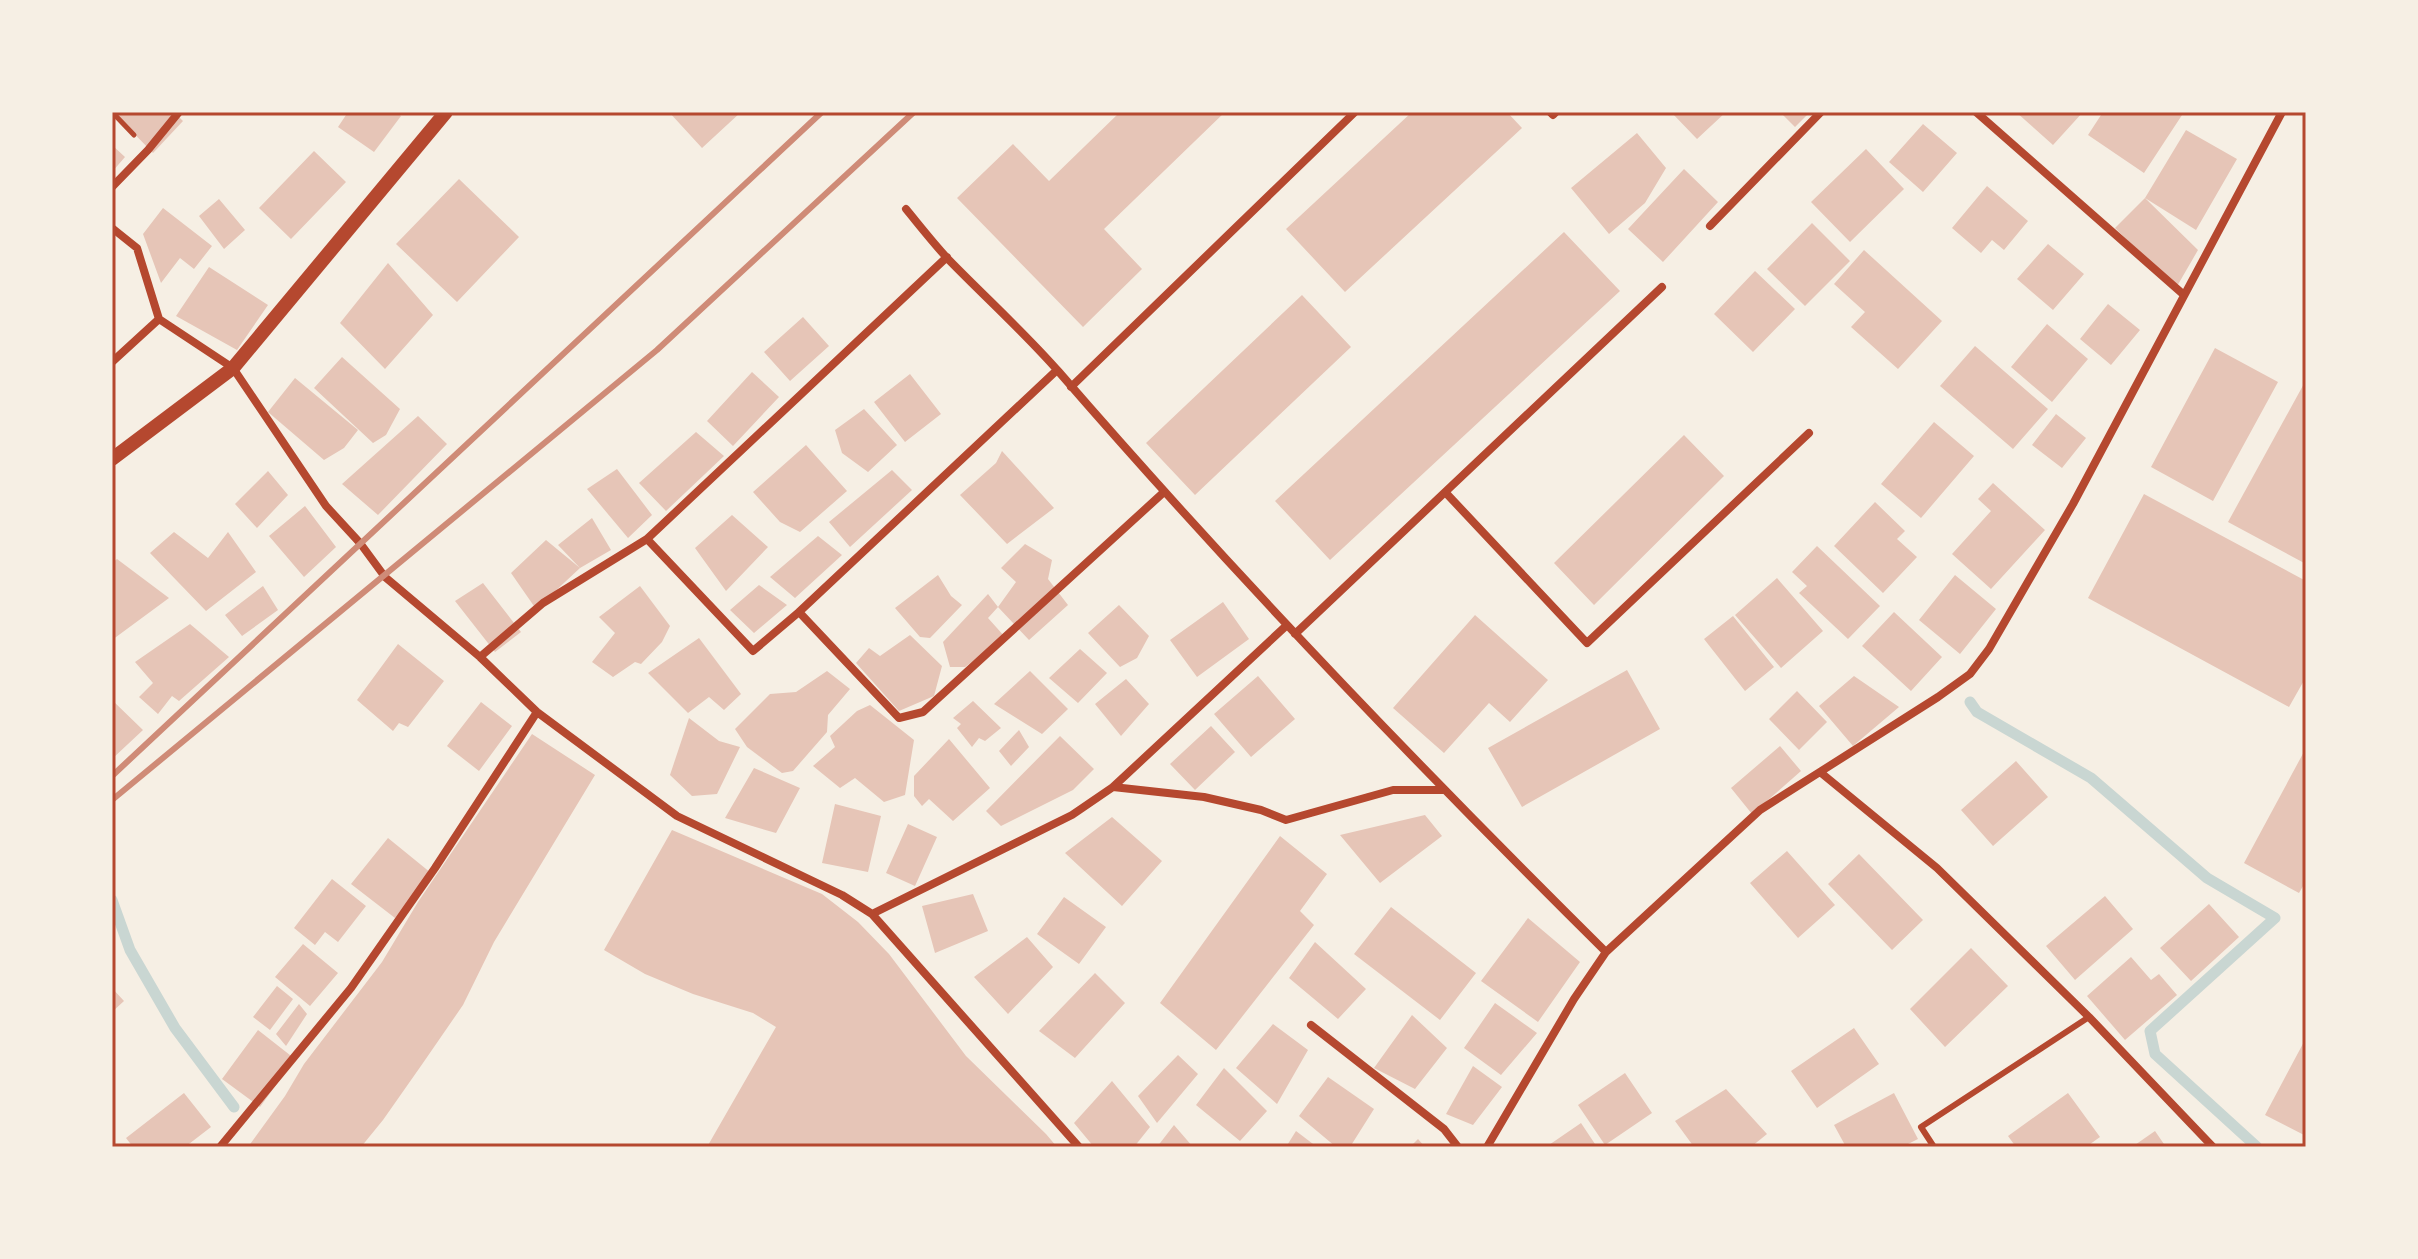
<svg xmlns="http://www.w3.org/2000/svg" width="2418" height="1259" font-family="Mulish,sans-serif">
<rect width="100%" height="100%" fill="#f6efe4"/>
<g fill="none" stroke-linecap="round" stroke-linejoin="round">
<path stroke="#c9d6d2" stroke-width="11" d="M1970,702L1977,712L2091,778L2207,878L2275,918L2150,1031L2155,1054L2257,1147
M112,900L130,950L175,1028L234,1107"/>
</g>
<path fill="#e6c5b7" d="M113,112H174L183,121L153,153Z
M348,112H396L401,116L374,152L338,127Z
M669,112H741L702,148Z
M1120,112H1225L1104,229L1142,269L1083,327L957,198L1013,144L1049,181Z
M1412,112H1507L1522,128L1345,292L1286,229Z
M1671,112H1726L1697,139Z
M1780,112H1810L1795,127Z
M2016,112H2083L2053,145Z
M2103,112H2184L2144,173L2088,135Z
M1923,124L1957,153L1923,192L1889,162Z
M2186,130L2237,159L2196,230L2145,198L2198,250L2176,288L2115,228L2145,198Z
M1637,133L1666,168L1645,203L1609,234L1571,188Z
M112,145L125,157L112,172Z
M1866,149L1904,189L1850,242L1811,202Z
M314,151L346,182L291,239L259,208Z
M1684,169L1718,202L1663,262L1628,229Z
M459,179L519,237L457,302L396,244Z
M1987,186L2028,221L2004,250L1992,240L1981,253L1952,228Z
M219,199L245,230L224,249L199,216Z
M163,208L212,246L194,269L180,258L161,283L143,234Z
M1812,223L1850,261L1805,306L1767,269Z
M1564,232L1620,291L1330,560L1275,501Z
M2048,244L2084,274L2053,310L2017,279Z
M1864,250L1942,321L1898,369L1851,327L1865,312L1834,284Z
M388,263L433,315L385,369L340,323Z
M209,267L268,305L237,350L176,316Z
M1755,271L1795,309L1753,352L1714,314Z
M1302,295L1351,347L1195,495L1146,443Z
M2108,304L2140,330L2111,365L2080,339Z
M803,317L829,346L790,381L764,352Z
M2047,324L2088,359L2052,402L2011,367Z
M1975,346L2048,409L2013,449L1940,386Z
M2215,348L2278,382L2213,501L2151,467Z
M342,357L400,409L386,435L373,443L314,388Z
M752,372L779,397L733,446L707,421Z
M910,374L941,414L905,442L874,402Z
M295,378L358,430L344,448L324,460L268,412Z
M2306,380V564L2228,522Z
M864,409L897,445L868,472L842,453L835,430Z
M2056,414L2086,438L2062,468L2032,445Z
M418,416L447,444L378,515L342,484Z
M1934,422L1974,456L1921,518L1881,484Z
M696,432L724,456L666,511L639,483Z
M1684,435L1724,476L1594,605L1554,563Z
M806,445L847,491L800,532L780,522L753,492Z
M1002,451L1054,508L1007,544L960,495L996,463Z
M617,469L652,515L628,538L587,489Z
M892,470L912,490L850,547L829,522Z
M268,471L288,495L257,528L235,504Z
M1993,483L2045,530L1991,589L1952,554L1991,511L1978,499Z
M2144,494L2306,581V677L2289,707L2088,598Z
M1875,502L1905,531L1897,539L1917,557L1883,593L1834,546Z
M305,506L336,547L304,577L269,536Z
M732,515L768,547L726,591L695,548Z
M592,518L611,550L580,568L536,609L511,573L546,540L580,568L558,545Z
M174,532L208,558L228,532L256,572L206,611L150,553Z
M818,536L842,555L795,598L770,577Z
M1025,544L1052,560L1048,579L1068,605L1029,640L998,607L1016,582L1001,568Z
M1817,546L1880,606L1848,639L1799,593L1807,586L1792,572Z
M117,559L169,598L112,640V563Z
M938,575L951,596L962,605L930,638L920,637L895,608Z
M1955,575L1996,609L1960,654L1919,620Z
M1777,578L1823,631L1781,668L1735,615Z
M483,583L521,632L495,652L455,601Z
M759,585L787,605L754,633L730,610Z
M263,586L278,610L242,636L225,615Z
M640,586L670,626L662,642L641,664L635,662L613,677L592,662L615,633L599,617Z
M988,594L998,607L988,618L1005,637L965,667H950L943,642Z
M1223,602L1249,639L1197,677L1170,640Z
M1119,605L1149,636L1137,658L1120,667L1088,633Z
M1894,612L1942,657L1911,691L1862,646Z
M1475,615L1548,680L1510,722L1489,703L1444,753L1393,708Z
M1733,616L1774,667L1745,691L1704,639Z
M190,624L229,657L179,701L172,696L158,714L139,697L153,683L135,662Z
M910,635L942,666L934,696L899,711L856,663L869,648L880,656Z
M699,638L741,694L724,710L709,697L688,713L648,673Z
M398,644L444,681L408,727L399,723L393,731L357,700Z
M1080,649L1107,673L1078,703L1049,678Z
M1627,670L1660,729L1522,807L1488,748Z
M827,671L850,689L828,715L827,732L793,771L782,773L747,747L735,729L770,694L796,692Z
M1030,671L1068,709L1042,734L994,704Z
M1258,676L1295,719L1251,757L1214,714Z
M1854,676L1899,707L1853,746L1819,706Z
M1126,679L1149,704L1121,736L1095,704Z
M1797,691L1827,722L1799,750L1769,719Z
M112,700L143,730L112,759Z
M973,701L1001,728L985,741L979,738L972,747L957,728L961,724L953,718Z
M481,702L512,726L479,771L447,746Z
M870,705L914,740L905,795L884,802L855,778L840,788L813,766L835,747L830,736L857,711Z
M689,718L719,741L740,747L717,794L692,796L670,775Z
M1211,726L1235,752L1195,790L1170,764Z
M1019,730L1029,747L1011,766L999,751Z
M532,734L595,775L494,942L463,1005L423,1063L383,1120L361,1147H248L285,1096L304,1064L382,962L418,902Z
M1060,736L1094,769L1073,790L1001,826L986,811Z
M949,739L990,788L953,821L929,799L922,806L914,796V776Z
M1780,746L1801,771L1752,814L1731,788Z
M2306,748V881L2299,893L2244,863Z
M2016,761L2048,797L1993,846L1961,810Z
M754,768L800,788L776,833L725,818Z
M835,804L881,816L868,872L822,863Z
M1425,815L1442,836L1380,883L1340,835Z
M1112,817L1162,861L1122,906L1065,853Z
M908,824L937,837L915,886L886,873Z
M672,830L822,894L858,922L889,954L966,1056L1046,1134L1057,1147H707L776,1027L753,1013L693,994L645,974L604,950Z
M1280,836L1327,874L1300,911L1314,925L1216,1050L1160,1003Z
M388,838L431,873L395,918L351,884Z
M1787,851L1835,905L1798,938L1750,883Z
M1859,854L1923,920L1892,950L1828,884Z
M332,879L366,906L338,942L325,932L315,945L294,928Z
M973,894L988,931L935,953L922,906Z
M2105,896L2133,929L2075,980L2046,946Z
M1064,897L1106,927L1079,964L1037,934Z
M2209,904L2239,937L2191,981L2160,948Z
M1391,907L1476,973L1440,1020L1354,954Z
M1528,918L1580,962L1538,1022L1481,981Z
M1027,937L1053,967L1008,1014L974,977Z
M1315,942L1366,989L1338,1019L1289,978Z
M303,944L338,973L310,1006L275,977Z
M1971,948L2008,986L1945,1047L1910,1009Z
M2131,957L2151,980L2159,974L2177,995L2125,1040L2087,996Z
M1095,973L1125,1003L1075,1058L1039,1031Z
M277,986L293,999L270,1030L253,1017Z
M112,988L124,1001L112,1012Z
M1495,1003L1537,1033L1501,1075L1464,1048Z
M299,1004L307,1014L286,1046L276,1034Z
M1412,1015L1447,1048L1415,1089L1374,1068Z
M1273,1024L1308,1050L1277,1104L1236,1068Z
M1854,1028L1879,1064L1817,1108L1791,1071Z
M258,1030L295,1059L260,1107L222,1079Z
M2306,1038V1136L2265,1115Z
M1178,1055L1198,1074L1157,1123L1138,1096Z
M1473,1066L1502,1087L1473,1125L1446,1114Z
M1224,1068L1267,1111L1240,1141L1196,1105Z
M1625,1073L1652,1113L1605,1145L1578,1105Z
M1328,1077L1374,1109L1350,1147H1336L1299,1116Z
M1112,1081L1150,1127L1134,1147H1094L1074,1123Z
M1726,1089L1767,1134L1751,1147H1694L1675,1121Z
M184,1093L211,1127L185,1147H133L126,1138Z
M1894,1093L1918,1139L1902,1147H1846L1834,1125Z
M2068,1093L2100,1137L2086,1147H2016L2008,1136Z
M1581,1123L1597,1147H1546Z
M1174,1125L1193,1147H1157Z
M1296,1131L1317,1147H1286Z
M2155,1131L2166,1147H2132Z
M1418,1139L1425,1147H1410Z"/>
<g fill="none" stroke-linecap="round" stroke-linejoin="round">
<path stroke="#b5482f" stroke-width="5" d="M112,112L134,135"/>
<path stroke="#b5482f" stroke-width="6" d="M1934,1147L1921,1127L2089,1017"/>
<path stroke="#b5482f" stroke-width="8" d="M1550,112L1553,115L1556,112
M1976,112L2184,295
M112,187L148,150L179,112
M906,209C920,226 934,244 949,260C985,297 1025,333 1059,372C1233,573 1417,765 1606,952
M1710,226L1821,112
M112,228L137,248L159,319L233,368L326,506L360,543L385,577L480,657L537,712L677,816L842,895L872,914L1079,1147
M112,362L159,319
M1071,387L1355,112
M1446,493L1587,643L1809,433
M647,539L753,651L799,612L1057,370
M799,612L899,718L923,712L1164,492
M1295,634L1662,287
M480,657L543,603L647,539L947,257
M1820,772L1937,868L2089,1017L2213,1147
M1113,787L1287,625
M872,914L1072,815L1113,787L1204,797L1261,810L1286,820L1393,790H1443
M1311,1025L1444,1129L1458,1147
M220,1147L351,988L435,868L537,712
M1487,1147L1574,999L1606,952L1760,810L1938,697L1970,674L1989,649L2073,504L2282,112"/>
<path stroke="#b5482f" stroke-width="14" d="M112,459L233,368L446,112"/>
<path stroke="#cf8b77" stroke-width="6" d="M112,776L822,112
M112,800L657,350L914,112"/>
</g>
<rect width="2418" height="1259" fill="none" stroke="#f6efe4" stroke-width="228"/>
<rect x="114" y="114" width="2190" height="1031" fill="none" stroke="#b5482f" stroke-width="3"/>
</svg>
